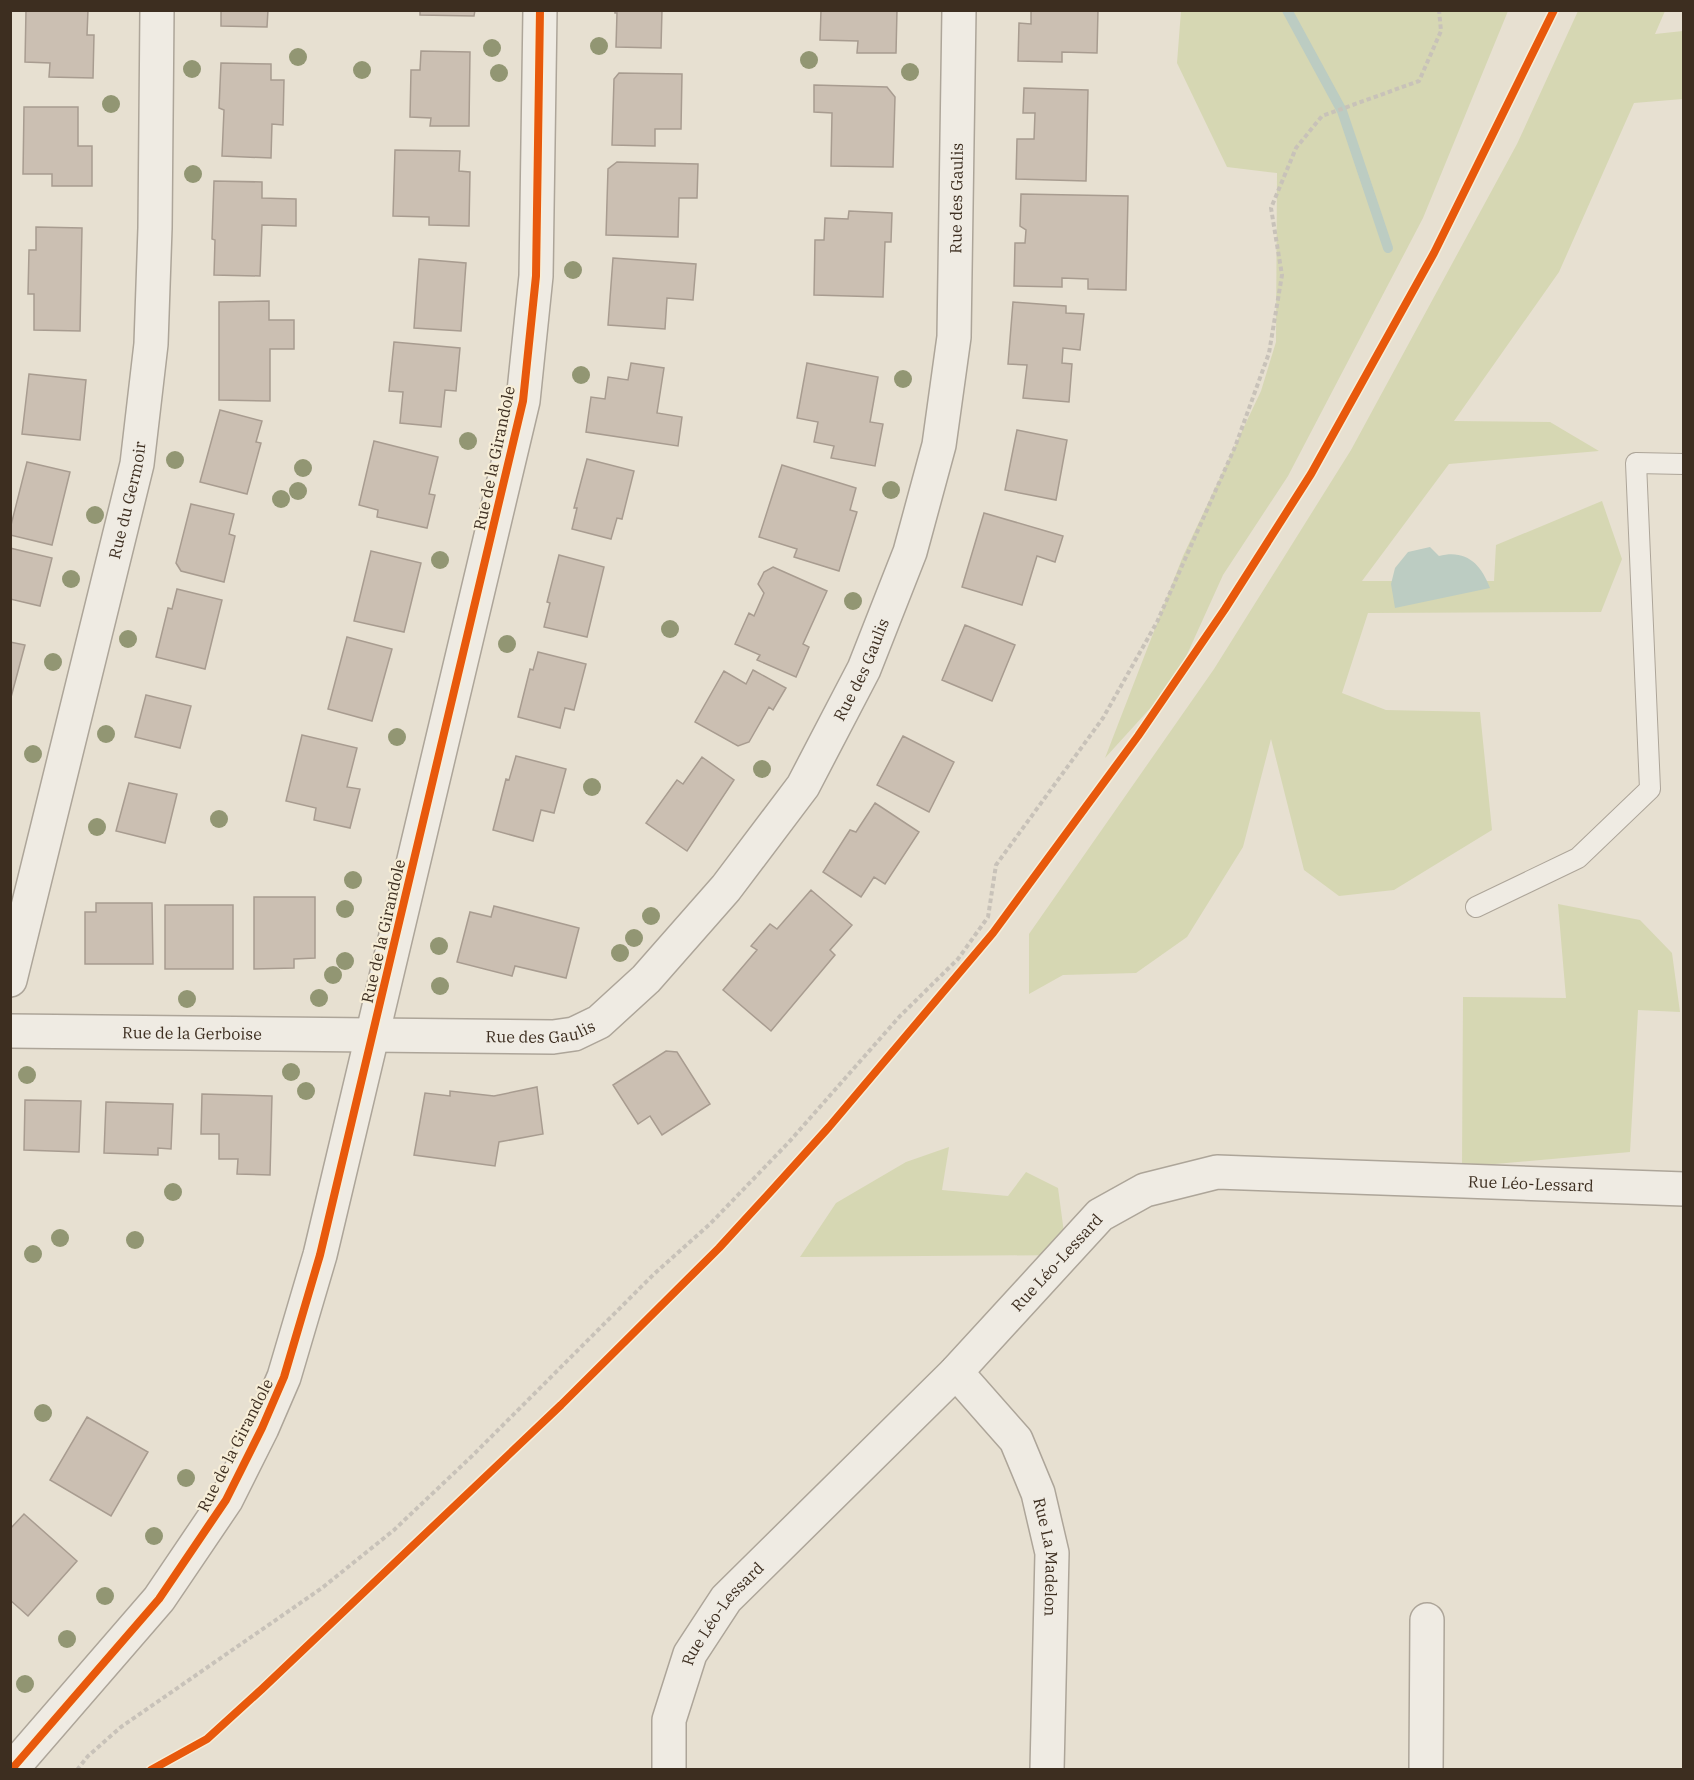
<svg xmlns="http://www.w3.org/2000/svg" width="1694" height="1780" font-family="'IBM Plex Serif',serif">
<rect width="100%" height="100%" fill="#e7e0d1"/>
<path fill="#d6d7b3" d="M1181,11H1508L1423,218L1288,476L1223,575L1175,681L1105,758L1183,556L1261,391L1276,342L1277,173L1227,167L1177,63Z
M1578,11H1665L1655,34L1683,31V99L1634,103L1559,272L1454,421L1550,422L1599,451L1449,464L1362,581H1494L1496,545L1602,501L1622,559L1601,612L1368,613L1342,693L1386,710L1480,712L1492,830L1394,890L1339,896L1304,870L1271,739L1243,847L1187,937L1136,973L1063,975L1029,994V934L1214,669L1351,450L1517,144Z
M1558,904L1640,920L1672,953L1680,1012L1638,1010L1630,1152L1462,1167L1463,997L1566,998Z
M949,1147L942,1190L1008,1196L1026,1172L1058,1188L1067,1255L800,1257L836,1203L906,1162Z"/>
<path fill="#bcccc2" d="M1430,547L1439,556C1466,549 1481,564 1490,588L1395,608L1391,584L1395,568L1408,552Z"/>
<g fill="none" stroke-linecap="round" stroke-linejoin="round">
<path stroke="#bcccc2" stroke-width="10" d="M1287,10L1342,111L1388,248"/>
</g>
<path fill="#cbbfb2" stroke="#a89c90" stroke-width="1.5" d="M26,10H88L87,35H94L93,78L49,77L50,63L25,62Z
M221,10H268L267,27L221,26Z
M420,10H475L474,16L420,15Z
M615,10H662L661,48L616,47L617,13H615Z
M821,10H897L896,53H857L858,41L820,40Z
M1031,10H1098L1097,53L1062,52V62L1018,61L1019,23L1031,24Z
M421,51L470,52L469,126H430L431,118L410,117L411,70H420Z
M221,63L271,64V80H284L283,125L272,124L271,158L222,156L224,110L219,108Z
M619,73L682,74L681,129H655V146L612,145L614,79Z
M814,85L887,87L895,97L893,167L831,166L832,113L814,112Z
M1024,88L1088,90L1086,181L1016,179L1017,139H1034L1035,113H1023Z
M24,107H78V146H92V186H52V174H23Z
M395,150L460,151L459,171L470,172L469,226L429,225V217L393,216Z
M617,162L698,164L697,198H679L678,237L606,235L608,169Z
M214,181L262,182V198L296,199V226L262,225L260,276L214,275L215,240L212,239Z
M1021,194L1128,196L1126,290L1088,289V279L1062,278V287L1014,286L1015,243H1025L1026,230L1020,226Z
M849,211L892,213L891,242H885L883,297L814,295L815,240H824L825,218L848,219Z
M36,227L82,228L80,331L34,330V294H28L29,250H36Z
M613,258L696,264L693,300L667,298L665,329L608,325Z
M419,259L466,263L461,331L414,328Z
M269,301V320H294V349H270V401L219,400V302Z
M1013,302L1066,306V313L1084,314L1080,350L1063,348L1062,363L1072,364L1069,402L1023,398L1027,365L1008,364Z
M394,342L460,348L456,391L445,390L441,427L400,423L403,392L389,391Z
M631,363L664,368L657,413L682,417L678,446L586,432L591,397L605,399L608,377L628,380Z
M807,363L878,377L870,422L883,424L875,466L831,458L834,446L814,442L818,422L797,418Z
M29,374L86,380L80,440L22,434Z
M220,410L262,421L256,442L261,443L247,494L200,482Z
M1017,430L1067,440L1056,500L1005,490Z
M374,441L438,457L429,494L435,495L427,528L377,517L378,510L359,505Z
M587,459L634,471L622,519L617,518L611,539L572,529L577,508H574Z
M27,462L70,472L52,545L10,535V529Z
M782,465L856,488L850,510L857,512L839,571L794,557L797,549L759,537Z
M191,504L234,514L229,534L235,536L224,582L181,571L176,563Z
M984,513L1063,536L1055,562L1037,556L1022,605L962,587Z
M10,548L52,558L40,606L10,599Z
M371,551L421,563L404,632L354,621Z
M559,555L604,567L587,637L544,627L550,603L547,602Z
M773,567L827,591L803,644L809,647L796,677L757,660L760,655L735,644L749,613L754,616L764,593L758,584L764,572Z
M177,589L222,600L205,669L156,657L168,608L172,609Z
M965,625L1015,645L992,701L942,680Z
M347,637L392,649L372,721L328,709Z
M10,642L25,645L10,701Z
M538,652L586,664L574,710L565,708L560,728L518,717L530,669L533,670Z
M753,670L786,688L773,710L769,707L749,742L738,746L695,722L724,671L746,684Z
M146,695L191,706L180,748L135,737Z
M302,735L357,748L347,787L360,789L350,828L314,820L316,808L286,801Z
M903,736L954,762L929,812L877,785Z
M516,756L566,769L554,813L541,810L533,841L493,830L506,779L509,780Z
M702,757L734,780L687,851L646,823L677,780L683,784Z
M129,783L177,794L165,843L116,831Z
M875,803L919,832L885,884L874,877L861,897L823,872L850,830L856,832Z
M811,890L852,925L830,950L835,955L771,1031L723,990L757,950L751,946L770,924L777,929Z
M254,897H315V958L294,959V968L254,969Z
M96,903H152L153,964H85V912H96Z
M165,905H233V969H165Z
M494,906L579,928L566,978L515,966L512,976L457,962L470,912L491,917Z
M666,1051L677,1052L710,1104L662,1135L650,1116L638,1124L613,1085Z
M537,1087L543,1134L499,1142L495,1166L414,1155L425,1093L450,1096V1091L494,1096Z
M202,1094L272,1096L270,1175L237,1174L238,1159H219V1134H201Z
M25,1100L81,1101L79,1152L24,1150Z
M106,1102L173,1104L171,1149L158,1148V1155L104,1153Z
M87,1417L148,1452L111,1516L50,1480Z
M24,1514L77,1561L28,1616L10,1600V1529Z"/>
<g fill="none" stroke-linecap="round" stroke-linejoin="round">
<g stroke="#ada599" stroke-width="22">
<path id="lane" d="M1476,907L1578,858L1650,789L1636,463L1684,464"/>
</g>
<g stroke="#ada599" stroke-width="36">
<g id="street">
<path id="s1" d="M10,980L137,464L151,344L155,228L157,10"/>
<path id="s2" d="M10,1031L553,1037L574,1034L599,1022L646,979L726,888L803,786L864,669L910,552L939,445L954,337L959,10"/>
<path id="s3" d="M956,1372L1016,1440L1038,1493L1052,1553L1047,1770"/>
<path d="M11,1770L159,1599L226,1500L262,1428L284,1377L320,1255L523,401L536,276L540,10"/>
<path id="s4" d="M669,1770V1720L690,1654L726,1599L956,1372L1100,1215L1145,1190L1217,1172L1684,1189"/>
<path d="M1426,1770L1427,1620"/>
</g>
</g>
<path stroke="#c8c2b9" stroke-width="4" stroke-dasharray="4.5 3" stroke-linecap="butt" d="M77,1770L88,1756L121,1727L322,1588L394,1530L472,1456L654,1274L710,1224L789,1142L900,1016L958,959L988,917L996,865L1103,718L1157,622L1235,447L1269,353L1282,275L1271,208L1296,148L1322,116L1419,81L1441,31L1439,10"/>
<use href="#lane" stroke="#efebe3" stroke-width="20"/>
<use href="#street" stroke="#efebe3" stroke-width="33"/>
<g stroke="#f7eed8" stroke-width="11">
<path id="cycleway" d="M11,1770L159,1599L226,1500L262,1428L284,1377L320,1255L523,401L536,276L540,10
M151,1770L207,1739L262,1689L561,1405L719,1248L774,1188L829,1127L993,933L1138,736L1225,609L1311,474L1434,253L1554,10"/>
</g>
<use href="#cycleway" stroke="#e8590c" stroke-width="8"/>
</g>
<g fill="#929673">
<circle cx="599" cy="46" r="9"/>
<circle cx="492" cy="48" r="9"/>
<circle cx="298" cy="57" r="9"/>
<circle cx="809" cy="60" r="9"/>
<circle cx="192" cy="69" r="9"/>
<circle cx="362" cy="70" r="9"/>
<circle cx="910" cy="72" r="9"/>
<circle cx="499" cy="73" r="9"/>
<circle cx="111" cy="104" r="9"/>
<circle cx="193" cy="174" r="9"/>
<circle cx="573" cy="270" r="9"/>
<circle cx="581" cy="375" r="9"/>
<circle cx="903" cy="379" r="9"/>
<circle cx="468" cy="441" r="9"/>
<circle cx="175" cy="460" r="9"/>
<circle cx="303" cy="468" r="9"/>
<circle cx="891" cy="490" r="9"/>
<circle cx="298" cy="491" r="9"/>
<circle cx="281" cy="499" r="9"/>
<circle cx="95" cy="515" r="9"/>
<circle cx="440" cy="560" r="9"/>
<circle cx="71" cy="579" r="9"/>
<circle cx="853" cy="601" r="9"/>
<circle cx="670" cy="629" r="9"/>
<circle cx="128" cy="639" r="9"/>
<circle cx="507" cy="644" r="9"/>
<circle cx="53" cy="662" r="9"/>
<circle cx="106" cy="734" r="9"/>
<circle cx="397" cy="737" r="9"/>
<circle cx="33" cy="754" r="9"/>
<circle cx="762" cy="769" r="9"/>
<circle cx="592" cy="787" r="9"/>
<circle cx="219" cy="819" r="9"/>
<circle cx="97" cy="827" r="9"/>
<circle cx="353" cy="880" r="9"/>
<circle cx="345" cy="909" r="9"/>
<circle cx="651" cy="916" r="9"/>
<circle cx="634" cy="938" r="9"/>
<circle cx="439" cy="946" r="9"/>
<circle cx="620" cy="953" r="9"/>
<circle cx="345" cy="961" r="9"/>
<circle cx="333" cy="975" r="9"/>
<circle cx="440" cy="986" r="9"/>
<circle cx="319" cy="998" r="9"/>
<circle cx="187" cy="999" r="9"/>
<circle cx="291" cy="1072" r="9"/>
<circle cx="27" cy="1075" r="9"/>
<circle cx="306" cy="1091" r="9"/>
<circle cx="173" cy="1192" r="9"/>
<circle cx="60" cy="1238" r="9"/>
<circle cx="135" cy="1240" r="9"/>
<circle cx="33" cy="1254" r="9"/>
<circle cx="43" cy="1413" r="9"/>
<circle cx="186" cy="1478" r="9"/>
<circle cx="154" cy="1536" r="9"/>
<circle cx="105" cy="1596" r="9"/>
<circle cx="67" cy="1639" r="9"/>
<circle cx="25" cy="1684" r="9"/>
</g>
<g text-anchor="middle" dominant-baseline="central" stroke-width="4.5" stroke-linejoin="round" paint-order="stroke">
<g font-size="16" fill="#3d2e20" stroke="#f7eed8">
<text stroke="none"><textPath href="#s2" startOffset="1521">Rue des Gaulis</textPath></text>
<text transform="translate(494 458) rotate(-78)">Rue de la Girandole</text>
<text stroke="none"><textPath href="#s1" startOffset="494">Rue du Germoir</textPath></text>
<text stroke="none"><textPath href="#s2" startOffset="1035">Rue des Gaulis</textPath></text>
<text transform="translate(383 931) rotate(-77)">Rue de la Girandole</text>
<text stroke="none"><textPath href="#s2" startOffset="531">Rue des Gaulis</textPath></text>
<text stroke="none"><textPath href="#s2" startOffset="182">Rue de la Gerboise</textPath></text>
<text stroke="none"><textPath href="#s4" startOffset="1161">Rue Léo-Lessard</textPath></text>
<text stroke="none"><textPath href="#s4" startOffset="657">Rue Léo-Lessard</textPath></text>
<text transform="translate(235 1445) rotate(-63)">Rue de la Girandole</text>
<text stroke="none"><textPath href="#s3" startOffset="213">Rue La Madelon</textPath></text>
<text stroke="none"><textPath href="#s4" startOffset="171">Rue Léo-Lessard</textPath></text>
</g>
</g>
<rect width="1694" height="1780" fill="none" stroke="#3d2e20" stroke-width="24"/>
</svg>
